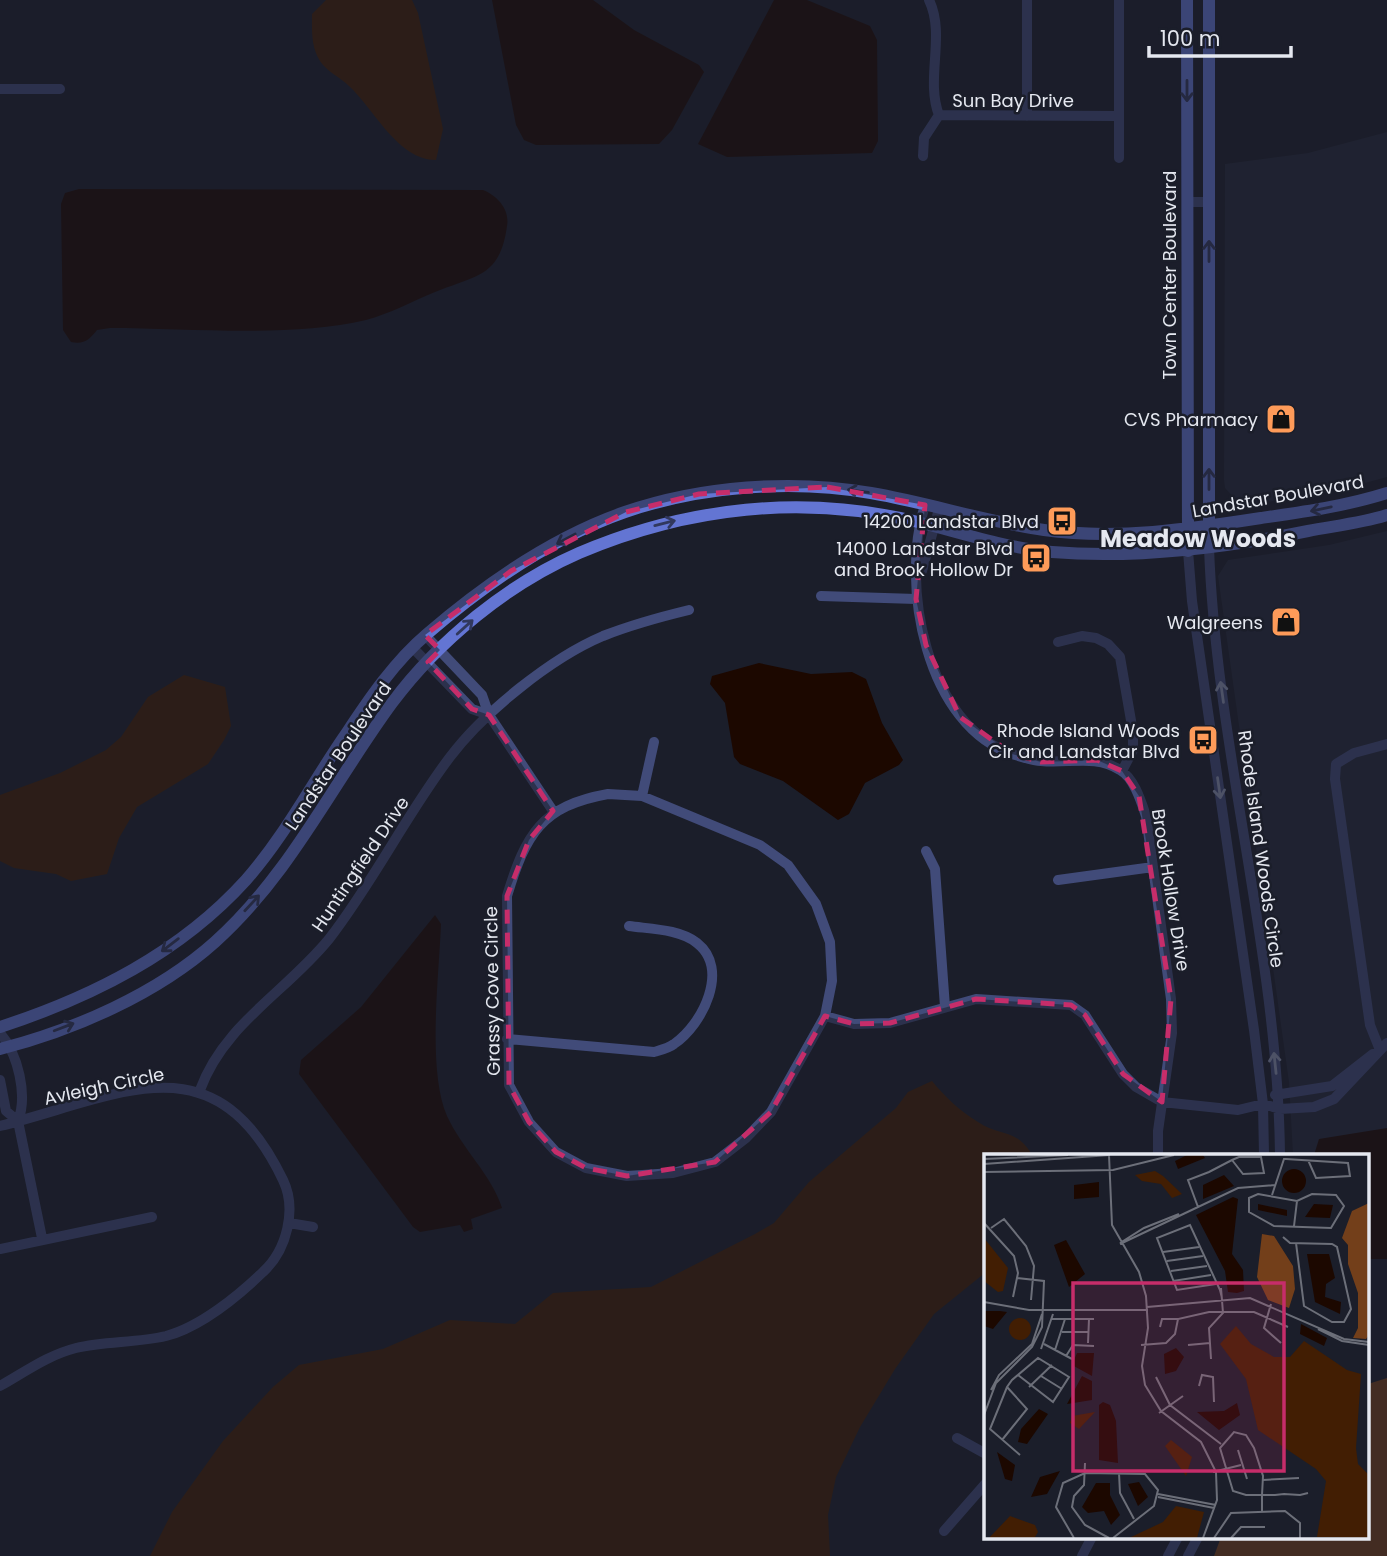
<svg xmlns="http://www.w3.org/2000/svg" width="1387" height="1556" font-family="Poppins,sans-serif">
<rect width="100%" height="100%" fill="#1b1e2a"/>
<path fill="#25293a" d="M1387,132V477L1343,489L1250,505L1239,503L1225,488L1224,480L1225,164L1308,153Z
M1387,531V1169L1368,1155H1293L1289,1082L1218,576L1228,560L1329,545Z"/>
<path fill="#421e03" d="M326,0H412L418,13L443,129L436,160C398,160 374,109 349,86C340,77 326,71 320,61C311,46 312,32 312,14Z
M184,675L225,687L231,726L224,740L208,764L137,807L119,838L107,874L71,881L56,874L14,868L0,861V795L60,773L106,750L121,737L148,697Z
M932,1081C945,1097 960,1111 978,1122C1000,1137 1017,1128 1032,1155H986V1272L934,1314L895,1369L860,1427L836,1477L828,1515L830,1556H150L172,1512L223,1441L273,1387L299,1365L383,1349L450,1320L515,1324L553,1293L651,1287L755,1234L774,1223L809,1182L896,1108L908,1092Z"/>
<path fill="#733f1a" d="M1387,1378V1556H1214L1221,1537H1368V1384Z"/>
<path fill="#1c0800" d="M492,0H593L634,30L699,65L704,72L672,130L659,144L536,145L524,140L516,125Z
M774,0H807L870,26L877,40L878,141L872,153L727,157L698,144Z
M79,189L483,190C498,196 510,210 507,226C500,277 477,275 435,292C413,301 389,314 366,320C291,338 189,328 110,328L97,330C90,339 84,345 71,342L63,330L61,204L65,193Z
M759,663L811,674L852,672L866,679L882,723L903,760L899,765L865,783L849,814L838,820L783,781L740,764L734,757L725,703L710,684L712,676Z
M435,915L441,924C439,976 427,1070 447,1116C462,1149 491,1174 502,1208L471,1219L473,1229L464,1232L460,1225L420,1232L413,1227L299,1074L301,1060L361,1007Z
M1387,1128V1259H1368V1155H1314L1319,1139Z"/>
<g fill="none" stroke-linecap="round" stroke-linejoin="round">
<path stroke="#414b79" stroke-width="10" d="M929,0C946,35 925,79 939,115
M1027,0V116
M0,89H60
M939,115L1119,116
M923,156L924,138L939,115
M1119,158V0
M1187,202H1209
M925,505C900,583 925,727 1015,755C1023,757 1033,761 1041,761C1069,764 1095,754 1120,770C1134,778 1141,801 1146,816L1171,999L1172,1033L1158,1131V1155
M1209,547C1216,750 1278,952 1280,1155
M1188,551L1192,601L1254,1030L1263,1104L1264,1155
M922,571L939,509
M821,596L916,599
M425,635L482,695L489,715L553,811
M1058,642L1082,636L1096,638L1108,644L1120,657L1133,732V750L1122,771
M413,648L472,709L489,715
M608,794L642,796L760,845L788,865L816,904L830,942L832,981L825,1016L771,1112L746,1138L715,1162L673,1173L627,1176L586,1168L556,1152L529,1122L509,1085L507,896C526,834 541,806 608,794Z
M642,796L654,742
M926,851L935,869L945,1007
M1058,880L1153,867
M825,1016L854,1024L890,1023L976,999L1071,1005L1085,1015L1123,1074L1136,1087L1162,1102L1238,1110L1263,1104L1280,1109L1314,1107L1334,1099L1387,1043
M0,1033C18,1054 28,1095 18,1121L42,1238
M507,1039L654,1052C661,1050 669,1048 674,1044C703,1024 730,969 697,943C680,929 650,929 629,926
M1380,1050L1370,1025L1335,779L1336,764L1354,753L1387,744
M0,1080L6,1111L18,1121
M200,1090C224,1024 286,992 329,939C374,881 406,815 450,757C483,713 551,658 603,636C631,625 660,617 689,610
M1275,1095L1332,1086L1373,1054
M0,1126C120,1096 214,1036 283,1180C297,1209 287,1250 263,1272C238,1296 200,1327 166,1336C136,1343 105,1341 76,1348C48,1355 25,1372 0,1386
M289,1223L313,1227
M0,1249L152,1217
M957,1438L986,1454
M944,1531L986,1483
M1082,1556L1092,1537
M1168,1556L1178,1537
M1188,1556L1198,1537"/>
<path stroke="#6375d3" stroke-width="12" d="M1187,0L1188,551
M1209,0V547
M0,1027C92,997 180,953 246,880C285,836 312,783 346,734C369,699 395,661 427,634C484,585 553,537 625,512C701,486 792,479 871,493C930,503 986,522 1044,530C1116,540 1190,529 1261,518C1303,512 1346,506 1387,493
M0,1049C74,1030 157,994 215,942C290,875 333,783 392,703C439,640 508,584 579,553C687,507 803,494 918,522C962,533 1006,548 1052,552C1137,559 1224,548 1308,531C1334,526 1362,523 1387,515"/>
</g>
<defs><path id="oneway-shaft" d="M-6 0H5M1.5-3L5.5 0L1.5 3" fill="none" stroke-width="1.6" stroke-linecap="round" stroke-linejoin="round" transform="scale(1.75)"/></defs>
<g stroke="#31385d">
<use href="#oneway-shaft" transform="translate(1187 91) rotate(90)"/>
<use href="#oneway-shaft" transform="translate(1209 251) rotate(-90)"/>
<use href="#oneway-shaft" transform="translate(1209 479) rotate(-90)"/>
<use href="#oneway-shaft" transform="translate(858 491) rotate(-172)"/>
<use href="#oneway-shaft" transform="translate(1321 509) rotate(168)"/>
<use href="#oneway-shaft" transform="translate(665 523) rotate(-14)"/>
<use href="#oneway-shaft" transform="translate(566 539) rotate(152)"/>
<use href="#oneway-shaft" transform="translate(465 627) rotate(-42)"/>
<use href="#oneway-shaft" transform="translate(252 903) rotate(-47)"/>
<use href="#oneway-shaft" transform="translate(170 945) rotate(143)"/>
<use href="#oneway-shaft" transform="translate(64 1027) rotate(-21)"/>
</g>
<g stroke="#8b92af">
<use href="#oneway-shaft" transform="translate(1222 692) rotate(-98)"/>
<use href="#oneway-shaft" transform="translate(1219 788) rotate(82)"/>
<use href="#oneway-shaft" transform="translate(1275 1063) rotate(-96)"/>
</g>
<path d="M0 0H1387V1556H0ZM827,487L925,505L916,599L926,645L960,717L1012,754L1041,762L1097,760L1122,771L1139,796L1171,999L1162,1102L1123,1074L1085,1015L1071,1005L976,999L890,1023L854,1024L825,1016L771,1112L715,1162L627,1176L586,1168L556,1152L529,1122L509,1085L507,896L529,840L553,811L489,715L472,709L428,662L440,650L425,635L511,571L626,512L699,494Z" fill="#1b1e2a" fill-opacity=".55" fill-rule="evenodd"/>
<path fill="none" stroke="#c62d6a" stroke-width="5" stroke-dasharray="14 9" stroke-linejoin="round" d="M827,487L925,505L916,599L926,645L960,717L1012,754L1041,762L1097,760L1122,771L1139,796L1171,999L1162,1102L1123,1074L1085,1015L1071,1005L976,999L890,1023L854,1024L825,1016L771,1112L715,1162L627,1176L586,1168L556,1152L529,1122L509,1085L507,896L529,840L553,811L489,715L472,709L428,662L440,650L425,635L511,571L626,512L699,494Z"/>
<defs>
<g id="shop-square" transform="scale(1.575)"><rect x="-9" y="-9" width="18" height="18" rx="4" fill="#fe9b59" stroke="#1b1e2a"/><path d="M-5-2.5h2.3a2.7 3.5 0 0 1 5.4 0H5L5.5 6h-11ZM-1.5-2.5h3a1.5 2.3 0 0 0-3 0Z" fill="#111"/></g>
<g id="bus-square" transform="scale(1.575)"><rect x="-9" y="-9" width="18" height="18" rx="4" fill="#fe9b59" stroke="#1b1e2a"/><path d="M-5-6H5V4H4V6H2V4H-2V6H-4V4H-5ZM-3.5-4V0h7V-4ZM-3.5 1.2v1.5H-2V1.2ZM2 1.2v1.5H3.5V1.2Z" fill="#111"/></g>
</defs>
<g fill-rule="evenodd">
<use href="#shop-square" x="1281" y="419"/>
<use href="#bus-square" x="1062" y="521"/>
<use href="#bus-square" x="1036" y="558"/>
<use href="#shop-square" x="1286" y="622"/>
<use href="#bus-square" x="1203" y="740"/>
</g>
<g text-anchor="middle" dominant-baseline="central" stroke-width="5" stroke-linejoin="round" paint-order="stroke">
<g font-size="18" fill="#e5e8f0" stroke="#1b1e2a">
<text x="1013" y="100">Sun Bay Drive</text>
<text transform="translate(1169 275) rotate(-90)">Town Center Boulevard</text>
<text transform="translate(1278 496) rotate(-10)">Landstar Boulevard</text>
<text transform="translate(338 756) rotate(-56)">Landstar Boulevard</text>
<text transform="translate(1261 849) rotate(82)">Rhode Island Woods Circle</text>
<text transform="translate(360 864) rotate(-56)">Huntingfield Drive</text>
<text transform="translate(1171 890) rotate(81)">Brook Hollow Drive</text>
<text transform="translate(492 991) rotate(-91)">Grassy Cove Circle</text>
<text transform="translate(104 1086) rotate(-12)">Avleigh Circle</text>
</g>
<g font-size="18" fill="#e5e8f0" stroke="#1b1e2a" text-anchor="end">
<text x="1258" y="419">CVS Pharmacy</text>
<text x="1039" y="521">14200 Landstar Blvd</text>
<text x="1013" y="548">14000 Landstar Blvd<tspan x="1013" dy="21">and Brook Hollow Dr</tspan></text>
<text x="1263" y="622">Walgreens</text>
<text x="1180" y="730">Rhode Island Woods<tspan x="1180" dy="21">Cir and Landstar Blvd</tspan></text>
</g>
<g font-size="24" font-weight="bold" fill="#e5e8f0" stroke="#1b1e2a">
<text x="1198" y="538">Meadow Woods</text>
</g>
</g>
<g transform="translate(984 1154)">
<rect width="385" height="385" fill="#1b1e2a"/>
<path d="M171,17L179,22L198,40L188,44L177,30L158,27L151,21ZM0,84L24,114L19,137L14,138L0,127ZM25 175a11 11 0 1 1 22 0a11 11 0 1 1-22 0ZM252,172L267,190L290,203H306L320,187L363,216L377,220L372,294L374,310L385,321V384L333,383L342,327L332,315L274,276L262,225L236,190ZM111,258L95,275L86,269L88,262ZM187,286L208,303L202,322L181,292ZM192,352L220,358L213,384H145L179,368ZM26,362L51,371L54,378L51,383L56,384H5Z" fill="#421e03"/>
<path d="M385,49V181L382,185L369,184L374,174V139L364,110V91L358,84L368,57ZM278,80L290,82L309,112L311,135L305,154L284,146L273,123Z" fill="#733f1a"/>
<path d="M203,1H219L221,4L194,15L191,7ZM298 27a12 12 0 1 1 24 0a12 12 0 1 1-24 0ZM240,21L250,32L219,45V31ZM115,28V43L90,45V31ZM249,43L254,45L248,100L259,116L260,137L253,139L244,138L241,117L212,61ZM274,50L303,56V62L274,56ZM330,50L349,51L346,64L321,63ZM82,86L101,120L85,133L70,91ZM323,100H345L351,124L342,130L341,143L357,148L356,160L331,148ZM0,157H16L23,158L9,175L0,172ZM317,170L343,184L340,192L316,180ZM192,194L200,203L192,217L181,220L180,200ZM93,199H110L108,222L88,211ZM98,222L108,227V246L83,250ZM119,248L126,251L132,267L134,309L115,306V251ZM253,249L256,261L235,276L213,258L240,257ZM55,255L64,260L43,290L34,288L37,275ZM13,298L31,311L28,327L21,325ZM76,317L63,340L47,343L56,323ZM155,328L164,343L154,352L144,330ZM112,329H126V341L136,361L127,371L120,357L104,359L98,353Z" fill="#1c0800"/>
<path fill="none" stroke="#6c6f79" stroke-width="2" d="M125,1L128,71L155,118L162,142L164,174L158,212L161,231L177,257L217,288L232,318L233,346L219,384M0,5L84,1M0,10L126,1M0,18L129,16L190,1M274,40L313,47L328,40L352,41L360,52L347,74L290,72L265,58V44ZM288,41L300,5H302L364,9L366,22L332,24L324,6M214,53L204,26L225,18L248,6L255,3H277L280,19L259,20L248,6M0,69L30,102L34,119L29,143M310,72L313,47M7,74L20,65L42,92L50,112L47,146M299,83L306,89L348,90L353,93L367,155L360,168H348L320,152L312,89M136,89L160,74L195,60M136,90L254,34L291,31M179,98L215,93M183,107L219,102M187,117L223,112M189,127L227,121M232,130L193,136L173,84L206,71L236,136L238,144M0,148L45,156H164M287,150L280,174L297,189M163,153L266,144L360,185L385,188M68,165H110M176,173L178,165H194M334,175L358,187L385,191M78,178H105M104,189L105,165M60,190L88,205M157,191L182,189L191,180L194,165L225,158H270L304,173M204,191L226,189M57,195L69,160M71,196L81,165M82,202L89,191L110,192M227,205L225,174L239,159L237,134M34,221L69,248L85,223L54,204L28,226L23,233L6,275L36,301M57,222L78,235M172,223L186,251L237,290M215,232L218,221L229,223L230,248M45,233L68,211M7,236L15,221L48,190L58,160M175,259L199,242M0,261L12,229L48,193L58,173L60,127L33,124M18,286L43,255L23,233M254,296L263,325M101,309L100,331L90,342L88,353L101,371L125,384M229,318L257,311M135,319L136,339L150,365M279,326L315,324M174,340L232,351M174,343L230,354M278,357V341L279,322L270,294L262,281L250,278L236,294L249,337L262,341H291L300,340L316,341L324,339M90,384L72,353L79,329L101,319L161,320L174,336L170,352L129,384M230,384L247,359L301,357L316,369V384M247,384L257,373H281"/>
<path fill="#c62d6a" fill-opacity="0.15" stroke="#c62d6a" stroke-width="3.5" d="M89,129H300V317H89Z"/>
<rect width="385" height="385" fill="none" stroke="#e5e8f0" stroke-width="3.5"/>
</g>
<path d="M1149 46v10h142v-10" fill="none" stroke="#e5e8f0" stroke-width="3.5"/>
<text x="1160" y="46" font-size="21" fill="#e5e8f0" stroke="#1b1e2a" stroke-width="5" paint-order="stroke">100 m</text>
</svg>
